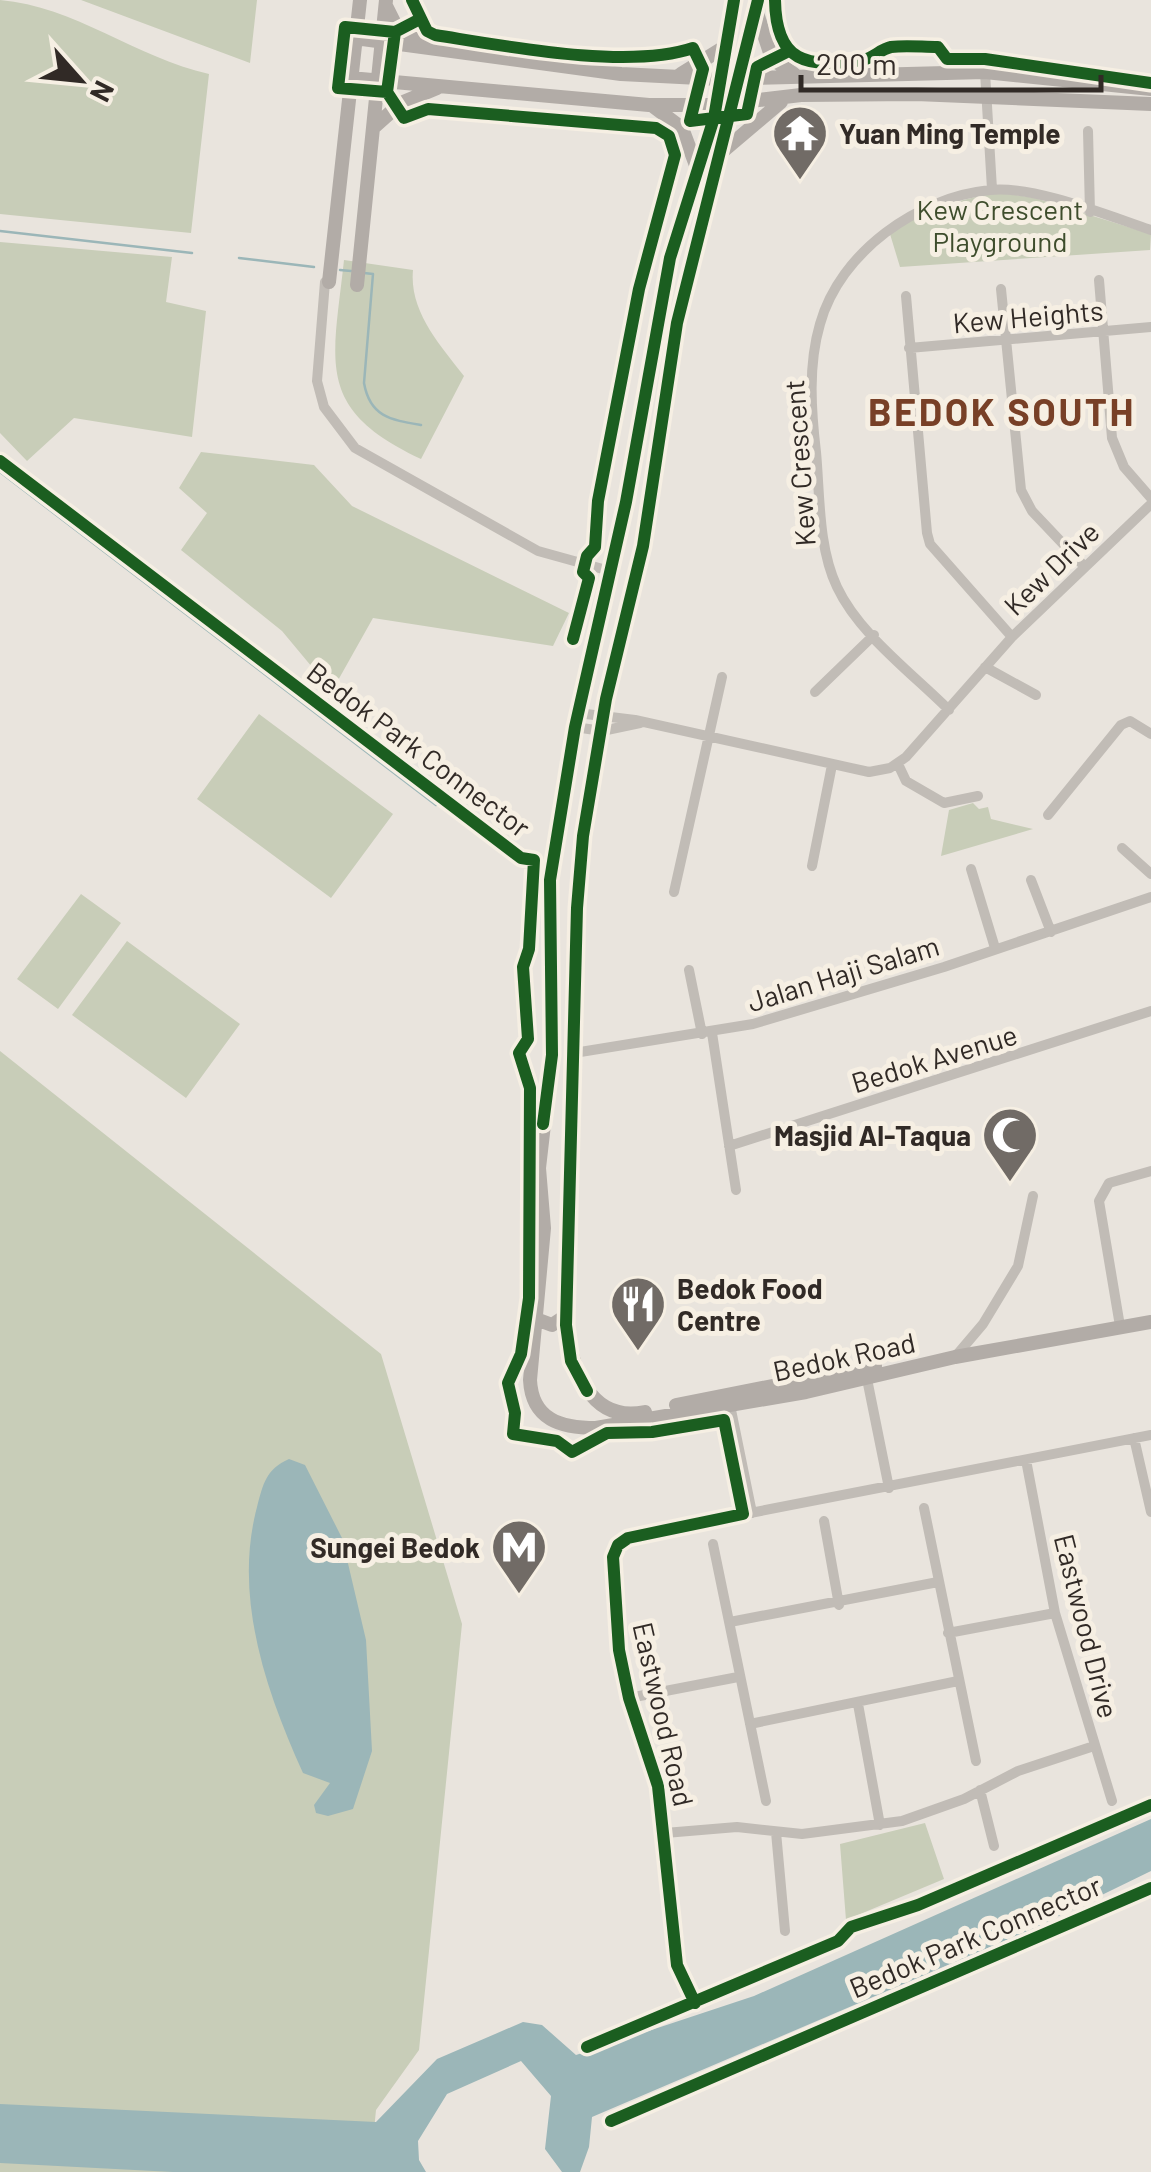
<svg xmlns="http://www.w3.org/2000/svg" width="1151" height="2172" font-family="Barlow,sans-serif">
<rect width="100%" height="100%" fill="#e9e4dd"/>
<path fill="#c8cdb8" d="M0,0C74,6 137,58 209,74L191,233L0,214Z
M81,0H257L250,63Z
M998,192L1035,198L1151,234L1150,250L900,267L890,234C921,209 960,200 998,192Z
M0,242L172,257L166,302L206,311L192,437L74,418L27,461L0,433Z
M344,260L413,270C409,311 440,345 464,376L421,459C314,409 333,363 344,260Z
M201,452L314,465L352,506L569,613L553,646L373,618L332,691L282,631L181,550L207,513L179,488Z
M259,714L393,814L331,898L197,799Z
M973,803L979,809L988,807L991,819L1033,829L941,856L949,810Z
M81,894L121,923L58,1009L17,979Z
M127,941L240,1024L186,1098L72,1015Z
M0,1051L381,1354L462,1624L419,2050L376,2110L370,2172H0Z
M925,1823L944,1879L846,1920L840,1844Z"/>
<path fill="#9bb6b8" d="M289,1459L305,1465L342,1538L366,1640L372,1751L353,1809L328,1816L316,1813L314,1805L330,1783L303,1773C266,1691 233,1597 257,1507C263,1484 266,1469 289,1459Z
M1151,1819V1871L1030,1930L592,2117L589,2147L580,2172H562L545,2149L551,2096L521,2061L447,2094L418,2141L419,2160L426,2172H173L0,2163V2104L376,2122L437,2059L523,2022L542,2025L576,2055L754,1996Z"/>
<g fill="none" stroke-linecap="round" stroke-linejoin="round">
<path stroke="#9bb6b8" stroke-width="2.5" d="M0,231L192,253
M239,258L314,267
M340,270L351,271
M364,273L373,274L364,383C370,417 391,420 421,425
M0,472L436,805"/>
<path stroke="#c1bcb6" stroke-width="10" d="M985,72L992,189
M1088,131L1090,212
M1099,280L1112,438L1124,467L1151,498
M325,282L317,381L324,407L355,448L538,551L610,571
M1001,289L1021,490L1032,511L1084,566
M906,296L927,533L930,544L1012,637
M909,348L1151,327
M985,667L1036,695
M815,692L874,635
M949,710C912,673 859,634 837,587C818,547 820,495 816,452C811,410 808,365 820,324C840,252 918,197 990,190C1033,185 1109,216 1151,230
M578,713L635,720L869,772L890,768L906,757L1012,637L1151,504
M575,727L602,731L640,723
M898,764L906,781L944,803L978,796
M1048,815L1121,725L1130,721L1151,734
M1122,848L1151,874
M812,866L832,765
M971,869L995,948
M1031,880L1051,932
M674,892L722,677
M689,970L702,1034
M712,1033L736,1190
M574,1053L753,1024L944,967L1151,897
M729,1146L1151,1011
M1120,1326L1099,1201L1109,1183L1151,1171
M955,1357L983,1324L1018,1266L1033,1196
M866,1374L889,1488
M729,1400L752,1513
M720,1403L743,1514
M1134,1438L1151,1512
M1026,1460L1055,1613L1112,1801
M924,1508L976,1761
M824,1521L839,1605
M713,1544L766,1801
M730,1622L938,1582
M948,1633L1055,1613
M629,1698L738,1677
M858,1704L880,1825
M750,1724L958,1681
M980,1790L994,1846
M776,1832L785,1931
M665,1833L737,1827L802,1834L902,1821L964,1799L1018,1771L1094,1746
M677,1965L661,1800L619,1650L613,1568L618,1545L637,1535L1151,1435"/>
<path stroke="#b2aca7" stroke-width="14" d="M734,0L714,118L670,258L626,502L575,727L550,880L552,1055L539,1168L544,1228L530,1380C532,1420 561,1428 596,1428L806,1392L955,1357L1151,1322
M386,6L395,24L428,43
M756,10L772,59L794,74
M355,38L621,74L719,79L985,72L1151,89
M681,74L723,48
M350,78L649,105H716L801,95L916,94L1151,104
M654,107L682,128L697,168
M373,128L401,103L437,88
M722,152L781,102
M329,282L360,0
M357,285L386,0
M536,1319L552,1325L567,1315
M676,1405L875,1366
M645,1412C589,1424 572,1367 566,1325L577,908L583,836L606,699L643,546L677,323L758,0"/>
<g stroke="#f6efe3" stroke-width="19">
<path id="cycleway" d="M412,0L427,31L435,35C505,46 628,70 693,48L703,69L690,121L747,114L757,67L787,52
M775,0C776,63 806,68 863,60C873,58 881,49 891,47C906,45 922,47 938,47L947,59H985L1151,83
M395,32L387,92L338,88L345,27L395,32L420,19
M387,92L404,118L428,109L656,128L669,136L675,155L639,289L598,501L595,547L587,556L583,572L589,578L573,639
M0,461L521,858L534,860L529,949L523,967L528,1039L519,1053L530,1088L529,1298L521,1354L508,1383L515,1413L513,1434L557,1441L572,1452L607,1433L652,1432L724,1420L743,1514L628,1538L618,1545L613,1557L619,1650L629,1698L658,1786L677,1965L695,2003
M543,1124L552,1055L550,880L575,727L626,502L670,258L714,118L734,0
M587,1391L571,1361L566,1325L577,908L583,836L606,699L643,546L677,323L758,0
M587,2047L838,1941L851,1927L918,1905L1151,1805
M611,2121L1151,1888"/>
</g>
<use href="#cycleway" stroke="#1b5e20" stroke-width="12"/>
</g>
<defs>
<g id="temple-pin" transform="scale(2.875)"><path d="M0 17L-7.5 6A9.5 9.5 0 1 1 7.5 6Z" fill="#716b66" stroke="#f6efe3"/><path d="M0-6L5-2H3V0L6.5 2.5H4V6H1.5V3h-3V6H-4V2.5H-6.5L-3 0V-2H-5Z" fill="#fff"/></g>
<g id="mosque-pin" transform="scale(2.875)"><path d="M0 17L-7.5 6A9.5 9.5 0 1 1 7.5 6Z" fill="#716b66" stroke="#f6efe3"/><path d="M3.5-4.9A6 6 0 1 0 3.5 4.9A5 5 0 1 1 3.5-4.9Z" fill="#fff"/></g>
<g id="restaurant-pin" transform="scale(2.875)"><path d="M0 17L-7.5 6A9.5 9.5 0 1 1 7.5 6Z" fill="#716b66" stroke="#f6efe3"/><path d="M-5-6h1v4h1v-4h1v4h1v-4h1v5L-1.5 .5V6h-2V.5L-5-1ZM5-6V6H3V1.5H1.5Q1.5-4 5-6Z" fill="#fff"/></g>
<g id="metro-pin" transform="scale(2.875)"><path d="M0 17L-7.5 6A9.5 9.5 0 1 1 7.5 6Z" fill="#716b66" stroke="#f6efe3"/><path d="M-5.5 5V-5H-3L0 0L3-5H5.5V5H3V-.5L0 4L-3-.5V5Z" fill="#fff"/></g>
</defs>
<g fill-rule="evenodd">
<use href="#temple-pin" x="800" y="133"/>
<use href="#mosque-pin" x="1010" y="1135"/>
<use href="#restaurant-pin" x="638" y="1304"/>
<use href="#metro-pin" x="519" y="1547"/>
</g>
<g text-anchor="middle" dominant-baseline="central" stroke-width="10" stroke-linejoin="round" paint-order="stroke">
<g font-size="28" font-weight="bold" fill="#312a26" stroke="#f6efe3" text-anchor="start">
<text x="839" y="133">Yuan Ming Temple</text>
<text x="971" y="1135" text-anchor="end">Masjid Al-Taqua</text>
<text x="677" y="1288">Bedok Food<tspan x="677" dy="32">Centre</tspan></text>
<text x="480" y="1547" text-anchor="end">Sungei Bedok</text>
</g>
<g font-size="28" fill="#3e4d2c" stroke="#f6efe3">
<text x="1000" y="209">Kew Crescent<tspan x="1000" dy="32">Playground</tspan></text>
</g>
<g font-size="28" fill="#312a26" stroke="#f6efe3">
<text transform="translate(1028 316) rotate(-5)">Kew Heights</text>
<text transform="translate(799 463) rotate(-94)">Kew Crescent</text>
<text transform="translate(1051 568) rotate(-44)">Kew Drive</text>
<text transform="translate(419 749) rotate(37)">Bedok Park Connector</text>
<text transform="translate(843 973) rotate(-17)">Jalan Haji Salam</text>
<text transform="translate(934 1058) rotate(-17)">Bedok Avenue</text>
<text transform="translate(844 1356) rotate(-12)">Bedok Road</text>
<text transform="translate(1087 1626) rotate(76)">Eastwood Drive</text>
<text transform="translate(664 1714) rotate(77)">Eastwood Road</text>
<text transform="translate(975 1936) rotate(-23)">Bedok Park Connector</text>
</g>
<g font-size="38" font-weight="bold" letter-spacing="2.5" fill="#784027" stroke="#f6efe3">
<text x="1002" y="411">BEDOK SOUTH</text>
</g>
</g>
<g transform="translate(80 80) rotate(117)" stroke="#f6efe3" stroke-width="8" paint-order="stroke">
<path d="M0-8L18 38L0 25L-18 38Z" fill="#312a26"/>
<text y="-15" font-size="28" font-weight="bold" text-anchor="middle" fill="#312a26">N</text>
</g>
<path d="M801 75v15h300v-15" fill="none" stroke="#312a26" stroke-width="5"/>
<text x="816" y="75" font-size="30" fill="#312a26" stroke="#f6efe3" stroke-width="8" paint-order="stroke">200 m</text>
</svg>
